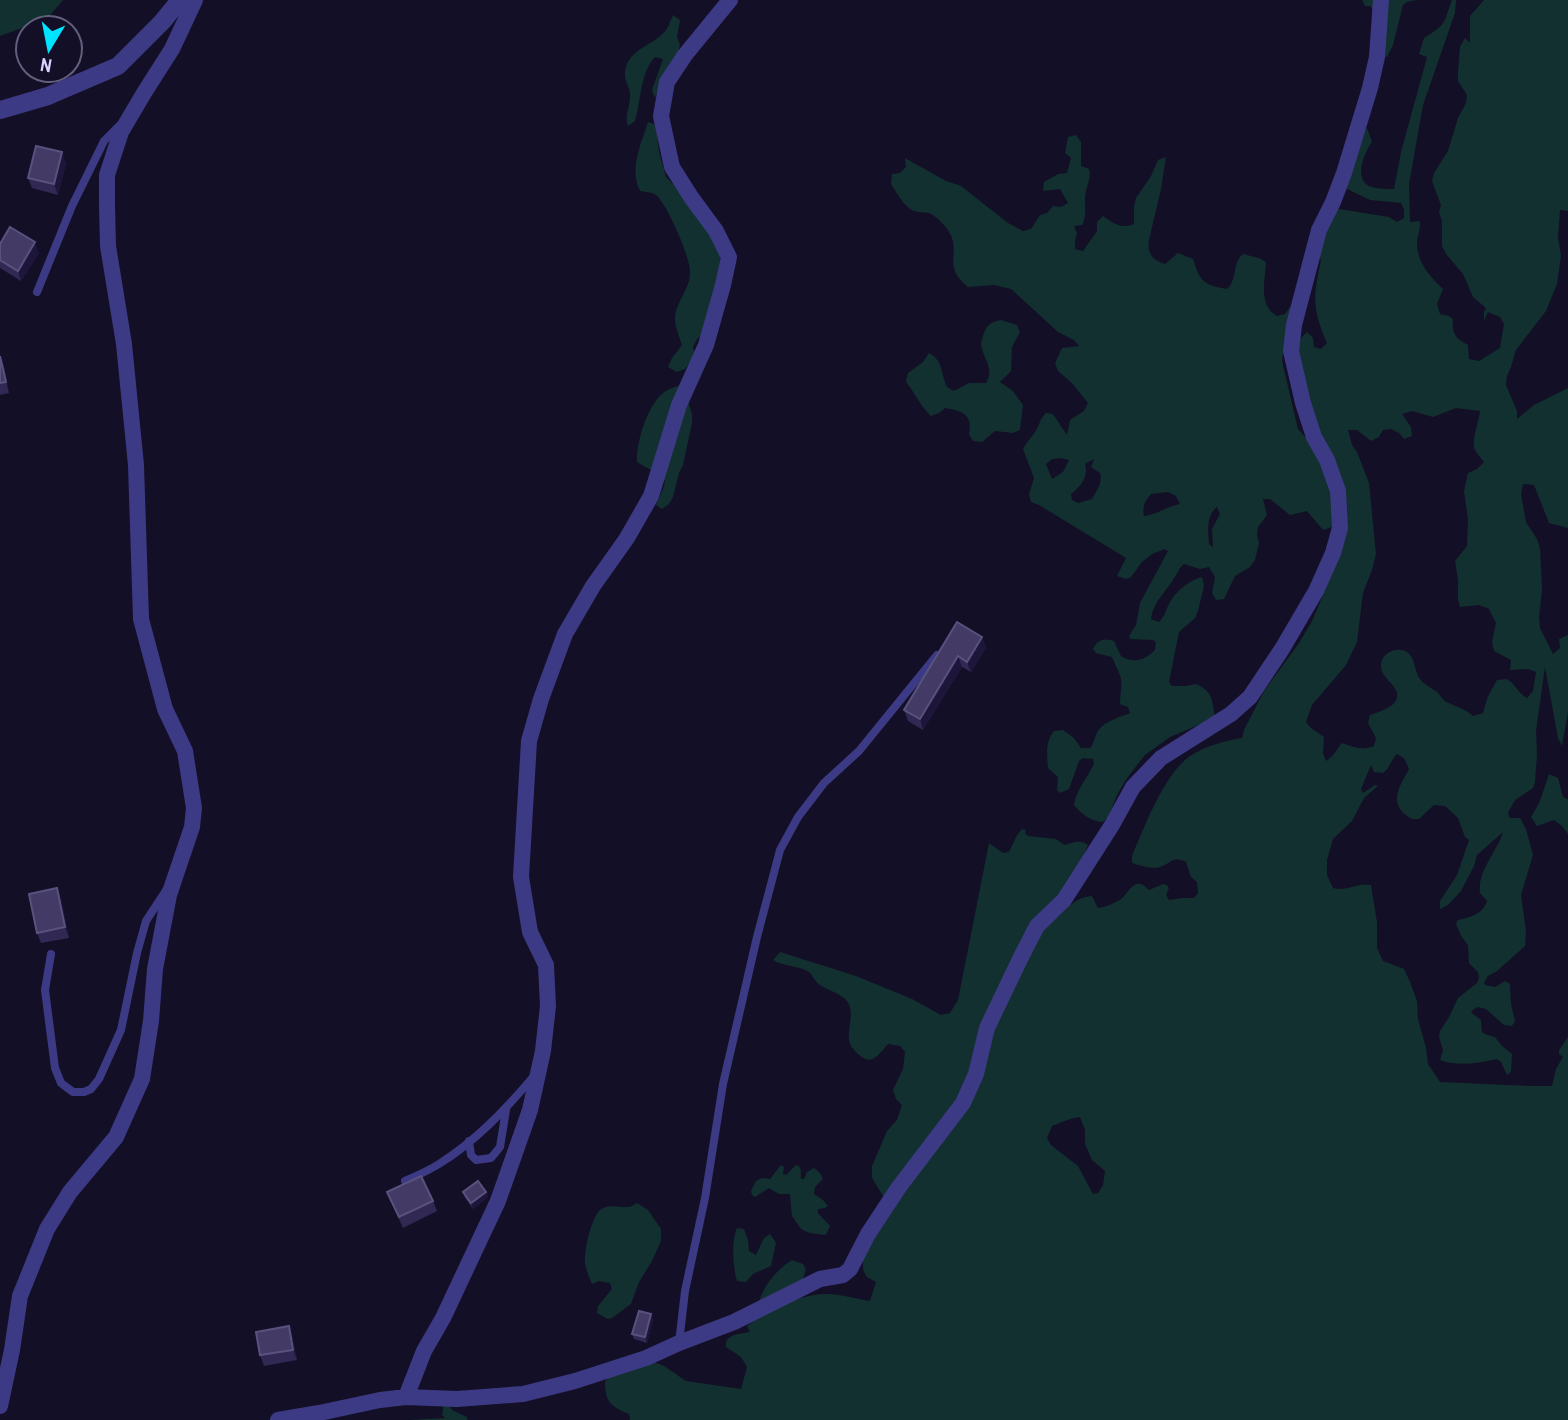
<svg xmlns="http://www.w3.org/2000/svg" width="1568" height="1420" font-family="'Archivo Narrow',sans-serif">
<rect width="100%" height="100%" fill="#130f26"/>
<path fill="#12302f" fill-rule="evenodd" d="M0,0H63L47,19L0,36Z
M1362,0H1417L1407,2L1403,5L1393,45L1387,57L1381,56L1375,13L1370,6H1365Z
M1452,0H1456L1455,13L1423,105L1409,184L1410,222L1420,221C1421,230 1417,235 1417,244C1417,262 1430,277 1443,289L1437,304L1440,314L1449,316L1453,319C1452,334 1455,338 1468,345L1469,359L1479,361L1500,348L1504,324L1500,317L1488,312L1484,321V312L1486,308L1473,297L1463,274L1446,254L1442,246V221L1439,213L1441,205L1432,181L1434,173L1448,151L1458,118L1466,103L1467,95L1458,81V72L1460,47L1465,38L1470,43V16L1484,0H1568V211L1560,210L1558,237L1561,256L1557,284L1546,311L1516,350L1511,367L1507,376L1506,385L1517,411V419L1534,405L1568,388V528L1549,523L1534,485L1523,484L1521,494L1526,522L1537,539L1540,548L1542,589L1539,618L1540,628L1553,654L1560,648L1559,639L1568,635V712L1562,746L1558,738L1545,667L1536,731L1537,755L1535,782L1533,788L1515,800L1508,813L1510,818H1520L1526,829L1533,855L1521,895L1526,931L1525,946L1497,971L1488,976L1484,983L1485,985L1495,987L1505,981L1510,984L1511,1004L1515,1021L1512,1026L1504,1025L1486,1009L1478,1007L1471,1011L1473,1014L1481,1020L1482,1032L1487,1035L1495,1037L1502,1046L1512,1054L1511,1072L1507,1075L1501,1062L1497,1059C1479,1063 1458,1067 1440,1060L1443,1050L1439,1037L1440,1031L1449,1017L1458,998L1477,983L1479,978L1478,972L1469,963L1468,945L1461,936L1456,924L1458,920C1471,917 1483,914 1487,901L1480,893C1477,871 1497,852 1503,832L1477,855L1474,866L1461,891L1448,905L1440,909V901L1457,875L1469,840L1465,837L1458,818L1445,806L1434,805L1419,819H1412C1407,816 1401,812 1399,807C1392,795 1404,779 1409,769L1404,758L1397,754C1391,760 1390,768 1383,773L1374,772L1371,765L1361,789L1363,793L1375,785L1378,786L1364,798L1352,821L1333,839L1327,860V875L1333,888C1347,892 1357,882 1371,885L1377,922V948L1383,961L1404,969L1410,982L1417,1001L1418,1019L1426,1048L1428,1064L1440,1082L1529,1086H1552L1556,1069L1563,1057L1559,1054V1050L1568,1037V1420H630L629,1414C610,1406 605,1402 605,1381L612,1374L654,1362L664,1366L686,1381L741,1389L747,1367L741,1357L726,1347C724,1334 740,1334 750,1332L747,1326C765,1310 803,1293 827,1294C841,1294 856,1299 870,1301L876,1282L867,1277L863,1270V1246L885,1199L872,1178V1166L887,1131L897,1120L902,1105L896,1099L893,1090L903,1069L905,1052L900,1046L888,1044C878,1055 872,1067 858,1054C854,1050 850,1046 849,1040C847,1026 857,1009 844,998C837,992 827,990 820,985C815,982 813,976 809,972C799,965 783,967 773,960L780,952L856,976L912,999L941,1015L950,1013L958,1000L989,843L1003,853L1009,852L1017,835L1022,829L1026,830L1025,833L1028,836L1056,839L1065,845C1072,843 1081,839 1088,845C1080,865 1066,894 1049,908C1044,912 1039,915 1034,918V925C1039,924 1047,924 1052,921C1068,912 1070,898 1092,896L1098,908C1106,907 1115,903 1121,899C1131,890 1135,875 1149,890L1163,884L1167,885L1169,888L1166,895L1169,900L1183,898H1194L1198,893L1197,882L1191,877L1186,862C1170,854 1172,866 1155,868C1147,868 1139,865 1132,863V856C1144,828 1164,774 1190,756C1205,746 1223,741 1242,738L1244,730L1264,691L1299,643L1312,621L1326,588L1346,526L1313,422L1297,345L1301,338L1307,332L1313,338L1314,347L1321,349L1327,343C1312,308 1313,298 1321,260L1317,257L1334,211L1339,209L1389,217L1397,222L1404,218V209L1401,203L1370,200L1345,188L1361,134L1367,128L1372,142C1365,151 1355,175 1366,184C1372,189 1386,189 1394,189L1401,152L1427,57L1419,54L1424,38C1447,24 1443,24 1452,0ZM1456,408L1480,411C1479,420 1472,440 1474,447C1475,452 1481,458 1484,462L1477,469L1468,473L1464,491L1468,519L1467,546L1455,561L1458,580V599L1460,607L1479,605L1489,609L1496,623L1492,642L1494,651L1511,660L1510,670L1528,669L1536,672L1533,691L1527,698C1518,693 1516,685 1507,679L1497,680L1488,696L1483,713L1473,716C1466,709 1458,708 1449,703C1443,701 1442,697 1437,692C1432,688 1424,685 1420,679C1414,671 1416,656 1405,651C1395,647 1381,654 1381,665C1380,679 1400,685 1397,698C1394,708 1378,712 1370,715L1368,723L1376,738L1374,746C1362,751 1353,747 1342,743C1336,750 1334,756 1326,761L1323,753L1324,737L1311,728L1306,722L1312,705L1346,665L1357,642L1363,593L1372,570L1376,554L1369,483L1357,452L1352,445L1348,430H1357L1371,441L1379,437L1383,430L1391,429L1399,433L1404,439L1412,436L1411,427L1402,414L1412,411L1433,417ZM1080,1117L1085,1130V1144L1092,1160L1105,1171L1103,1185L1098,1193L1093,1194L1078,1166L1051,1145L1047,1138L1052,1126L1070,1119Z
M673,15L680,20L677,37L680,45L678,53L668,66L655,98L652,90L663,59L655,57C640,73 641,101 635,121L628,126C624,115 631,105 630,93C629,86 624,80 625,72C628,48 654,46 666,30C669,26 671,19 673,15Z
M648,122L656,125L659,152L666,177L672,183L686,192L721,248L717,295L703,334L697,339L693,347L695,355L685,369L677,372L668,367L672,358L682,345C679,336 675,327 675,318C676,301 691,288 690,271C690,257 667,204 656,195C652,192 645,192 640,191C629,169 641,144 648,122Z
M1076,135L1081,142V166L1089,169C1091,179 1088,182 1086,191C1083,203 1088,214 1082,225L1074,226L1077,233L1075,241V249L1083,251L1097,231V222L1103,216C1114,224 1121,229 1134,224V207L1136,198L1151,176L1158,160L1166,157L1161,189L1149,240C1147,253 1152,260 1165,264L1178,253L1193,259C1200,282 1204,285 1227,289C1238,279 1232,263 1243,254L1259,258L1266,262C1265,282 1258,305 1277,316L1285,314L1295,300L1286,332L1282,361L1298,429L1321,454L1332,477L1334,510L1332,527L1323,530L1307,511L1290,515L1270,499H1263L1267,515L1258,527L1257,535L1259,543L1255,560L1250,567L1235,576L1224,599L1216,600L1212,593L1215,577L1209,567L1200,569L1184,564C1179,568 1178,573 1174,578C1166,592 1153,602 1151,619L1159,622C1165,616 1166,609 1170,602C1176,591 1190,580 1202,577L1204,586L1198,611L1195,618L1179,632L1169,682L1172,686H1186L1196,684C1214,692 1212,701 1215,718L1170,737L1145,755L1127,778L1117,795L1109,816L1103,822C1092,822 1081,814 1074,805C1076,790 1087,778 1094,764L1093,759L1083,758L1079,761L1069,789L1060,793L1057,790L1058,777L1048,768C1047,756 1045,741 1054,731L1063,730L1074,738L1081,748H1090C1095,742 1094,737 1098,731C1104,721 1121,717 1130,713L1128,707L1120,704C1120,696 1122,687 1121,679C1119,671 1115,665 1112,657L1096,653L1093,649C1098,639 1104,638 1114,641L1121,656C1134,664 1145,660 1155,650L1156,642L1153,640L1130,639L1129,636L1136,625L1140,603L1168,551L1165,549L1152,554L1142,562L1131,577L1126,579L1117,576L1126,558L1039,505L1031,502L1029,494L1034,478L1023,449C1027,441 1033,436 1037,429C1040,423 1040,419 1046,413L1053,414L1067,435L1070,420L1084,411L1088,403L1072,383L1058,371L1055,363L1062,348L1079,346L1074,340L1058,332L1011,289L994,285L968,287C941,266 962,253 949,232C946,226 935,215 929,213C923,212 918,213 912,210C903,205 897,193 891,184L892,174L900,173L906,167L905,158L946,181L961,186L1008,223L1023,231L1031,229L1040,215L1047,213L1053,206L1061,207L1068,203L1060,189L1043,191L1044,182L1058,174L1067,173L1071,158L1065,153L1068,137ZM1060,458L1069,460L1063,472L1052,479L1046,464L1052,459ZM1094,459L1091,467L1100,473C1103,482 1097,490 1092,499L1078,503L1072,500L1071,494C1081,487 1089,476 1085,464ZM1168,492L1176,496L1180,504C1165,507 1159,514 1144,516C1142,506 1145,501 1151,494ZM1217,507L1220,514L1212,529L1213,547L1209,544C1208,531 1206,516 1217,507Z
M1001,320L1017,325L1020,332L1012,347L1011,371L1000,382L1013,391L1023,405L1020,430L1013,433L995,431L982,442L973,441L969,434C973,414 962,411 945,408L939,413L931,416C921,407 915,393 906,382L908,373L923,362L929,353C943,360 941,374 947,387L954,391L969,383H986C995,368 983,359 981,344C981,341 983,336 984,333C987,324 992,322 1001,320Z
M677,386L684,389L692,414V423L683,465L679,473L673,497L669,504L662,509L656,505L663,489L665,481C658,472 646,468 637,462C636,443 647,407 662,394C666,390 672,388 677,386Z
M1549,774L1558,778L1563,797L1568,799V834L1562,826L1554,820L1537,826L1531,817L1540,801Z
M781,1165L784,1167L783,1174L786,1175L796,1165C803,1167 800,1173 801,1179H804L807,1172L814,1168L820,1173L823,1179L815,1187L814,1194L823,1200L828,1206L825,1208L818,1209V1213L830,1226L826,1235C819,1234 809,1234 803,1230C798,1227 796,1220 792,1216L790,1194H779L769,1188L755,1197L752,1195L751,1191L756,1181L762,1178L770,1179Z
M637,1203L648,1210L661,1229V1241L652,1261L639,1282L631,1304L612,1318L608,1319L597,1313L598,1306L612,1289L610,1283L599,1281L592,1284C589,1277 586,1270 585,1263C584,1251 591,1218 600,1210C609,1203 617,1208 627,1207C630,1207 634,1205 637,1203Z
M737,1228L744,1229L748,1240L749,1251L756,1255L764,1238L770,1234L776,1243L771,1266L753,1274L746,1282L737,1281C733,1268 731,1241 737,1228Z
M792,1260L803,1264L806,1269L801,1286L758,1304C764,1285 776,1270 792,1260Z
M444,1403L449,1405L452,1410L467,1417V1420H409L445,1418L442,1415Z"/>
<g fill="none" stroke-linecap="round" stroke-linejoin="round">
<path stroke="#3d3a85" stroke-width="8" d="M37,292L72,206L104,141L119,126
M51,954L45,990L55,1068L61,1083L73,1092H84L91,1089L99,1079L121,1030L137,953L146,921L167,889
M469,1141L471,1155L476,1160L491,1158L500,1147L506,1110
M405,1181C416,1176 428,1171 439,1164C476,1141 506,1109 534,1076
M679,1343L685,1291L705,1198L723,1084L757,937L780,850L798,817L824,783L859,751L937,655"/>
<path stroke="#3d3a85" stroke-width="16" d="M406,1397L424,1351L443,1318L498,1201L530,1110L543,1051L548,1006L546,965L530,932L521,877L529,741L541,699L565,634L593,586L627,538L651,496L679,405L706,345L723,285L729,257L716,231L691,197L672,167L661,116L667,82L685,55L730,0
M0,1406L12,1350L20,1296L47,1229L70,1192L116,1137L142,1079L151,1021L155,969L169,895L192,827L194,808L185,751L165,709L141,619L136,465L124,344L108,246L107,206V175L121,132L144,93L172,49L195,0
M278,1420L319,1413L380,1400L406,1397L457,1399L523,1394L575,1381L646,1358L679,1343L734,1322L820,1279L843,1275L850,1269L868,1234L899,1187L963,1103L976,1074L987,1028L1021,957L1037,926L1064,900L1112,825L1133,787L1161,758L1231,714L1250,697L1282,649L1316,591L1333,553L1340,528L1338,491L1327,460L1314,437L1303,403L1291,351L1294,325L1319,230L1333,202L1344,173L1370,88L1377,57L1381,0"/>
<path stroke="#3d3a85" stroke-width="18" d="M0,110L48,96L118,66L162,22L180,0"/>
</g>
<path fill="#312854" d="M66,163L58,195L32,188L28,178Z
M0,244L39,253L21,281L0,268Z
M0,356L4,367L9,393L0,395Z
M957,622L982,637L986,648L971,672L962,667L923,730L908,721L904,710Z
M57,888L61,899L69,938L41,943L37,933Z
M387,1192L433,1201L437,1211L403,1228Z
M463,1192H486L488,1197L473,1209L465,1198Z
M651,1314L653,1320L647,1343L634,1339L632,1334Z
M289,1326L292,1336L297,1360L264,1366L260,1355Z"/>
<path fill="#1d163a" d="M62,152L66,163L58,195L54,184Z
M35,242L39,253L21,281L18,271Z
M0,356L4,367L9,393L6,382Z
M982,637L986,648L971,672L967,662Z
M958,656L962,667L923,730L920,719Z
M57,888L61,899L69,938L65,927Z
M486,1192L488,1197L473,1209L471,1203Z
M651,1314L653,1320L647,1343L645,1337Z
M289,1326L292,1336L297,1360L293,1350Z"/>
<path fill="#433a66" stroke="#5a527e" stroke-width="2" d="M36,146L62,152L54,184L28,178Z
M10,227L35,242L18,271L0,260V244Z
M0,356L6,382L0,383Z
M957,622L982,637L967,662L958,656L920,719L904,710Z
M57,888L65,927L37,933L29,894Z
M421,1176L433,1201L399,1217L387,1192Z
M478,1181L486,1192L471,1203L463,1192Z
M639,1311L651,1314L645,1337L632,1334Z
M289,1326L293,1350L260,1355L256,1332Z"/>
<g transform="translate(49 49) rotate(190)"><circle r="33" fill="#130f26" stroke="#625e7d" stroke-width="2"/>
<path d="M0-5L12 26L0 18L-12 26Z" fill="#00e5ff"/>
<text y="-10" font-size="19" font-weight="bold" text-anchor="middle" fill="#d9d4ff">N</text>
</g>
</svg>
